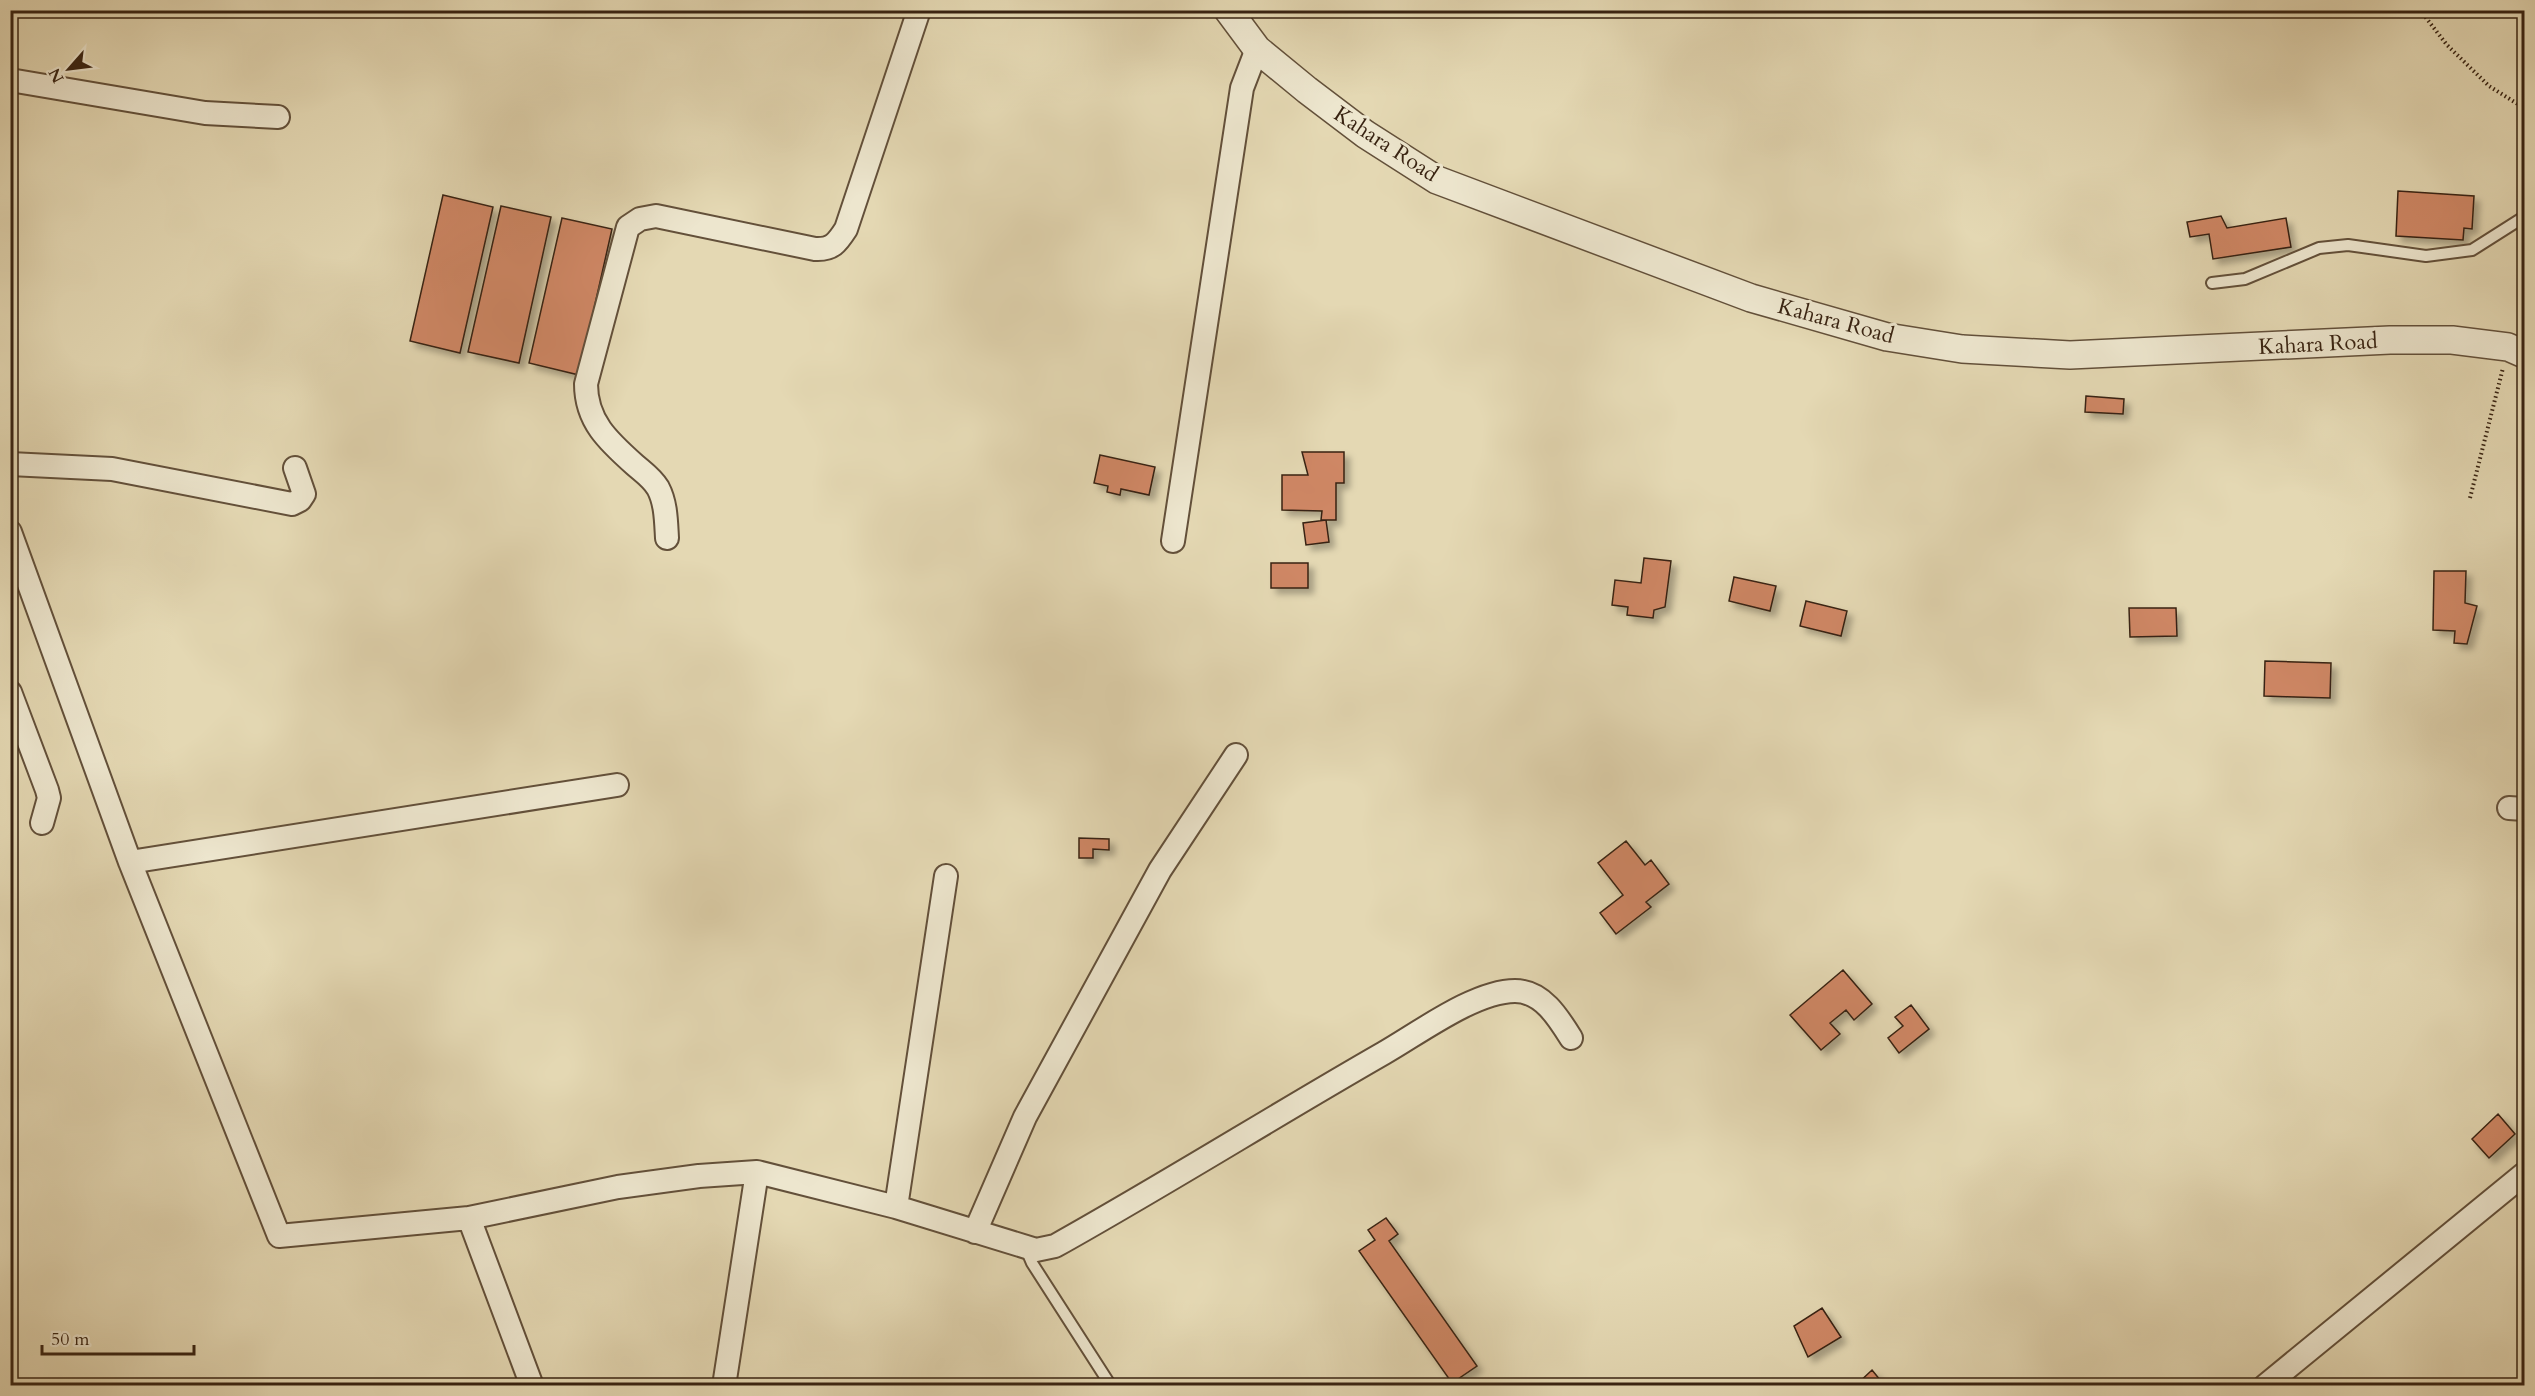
<svg xmlns="http://www.w3.org/2000/svg" width="2535" height="1396" font-family="Cardo,serif">
<defs>
<filter id="shadow"><feDropShadow dx="5.5" dy="5.5" stdDeviation="3" flood-color="#0004"/></filter>
</defs>
<rect width="100%" height="100%" fill="#e4d8b3"/>
<filter id="stains"><feTurbulence type="fractalNoise" baseFrequency=".00333" numOctaves="4"/><feColorMatrix values="0 0 0 0 .2 0 0 0 0 .09 0 0 0 0 .02 0 0 0 .5 -.17"/></filter>
<radialGradient id="worn" r=".72"><stop offset=".6" stop-color="#630" stop-opacity="0"/><stop offset="1" stop-color="#630" stop-opacity=".3"/></radialGradient>
<path fill="#cf8765" stroke="#382312" stroke-width="1.5" filter="url(#shadow)" d="M2398,191L2474,196L2472,229L2464,228L2463,240L2396,236Z
M443,195L493,207L460,353L410,341Z
M501,206L551,217L519,363L468,352Z
M2221,216L2227,228L2286,218L2291,247L2213,259L2209,234L2190,237L2187,222Z
M562,218L612,229L579,375L529,363Z
M2086,396L2124,399L2123,414L2085,412Z
M1302,452H1344V483H1336V520H1321L1322,511L1282,510V475H1308Z
M1100,455L1155,467L1149,495L1121,489L1120,495L1107,492L1108,486L1094,483Z
M1326,520L1329,542L1306,545L1303,523Z
M1644,558L1671,561L1665,607L1654,610L1653,618L1627,615L1628,607L1612,605L1615,580L1641,583Z
M1271,563H1308V588H1271Z
M2434,571H2466L2465,603L2477,606L2467,644L2454,643L2455,631L2433,630Z
M1734,577L1776,586L1770,611L1729,601Z
M1806,601L1847,611L1841,636L1800,626Z
M2129,608H2176L2177,636L2130,637Z
M2265,661L2331,663L2330,698L2264,696Z
M1079,838L1109,839V850L1093,849V858H1079Z
M1626,841L1645,865L1651,860L1669,884L1646,902L1651,907L1616,934L1600,913L1623,895L1598,863Z
M1843,970L1872,1004L1854,1020L1846,1010L1830,1023L1840,1034L1821,1050L1790,1015Z
M1911,1005L1929,1029L1899,1053L1888,1038L1903,1026L1895,1017Z
M2498,1114L2515,1134L2489,1158L2472,1139Z
M1386,1218L1398,1234L1389,1241L1477,1366L1452,1383L1359,1251L1375,1240L1368,1230Z
M1822,1308L1841,1337L1808,1357L1794,1326Z
M1872,1370L1885,1386H1855Z"/>
<g fill="none" stroke-linecap="round" stroke-linejoin="round">
<g stroke="#63503a" stroke-width="14">
<path id="service" d="M2212,283L2245,279L2319,248L2348,245L2426,256L2472,250L2524,217
M1026,1249L1032,1263L1111,1386"/>
</g>
<g stroke="#63503a" stroke-width="26">
<path id="minor" d="M10,80L205,113L278,117
M10,464L112,469L292,504L300,500L304,494L295,468
M10,532L130,862L279,1236L469,1218L618,1187L699,1176L757,1172L896,1207L1036,1250L1055,1246C1166,1184 1274,1116 1384,1053C1419,1033 1475,991 1515,991C1542,991 1558,1017 1571,1038
M667,538C666,521 666,503 658,488C652,478 643,472 635,465C608,441 586,421 586,384L628,227L640,219L656,216L815,249C832,250 837,243 846,229L919,10
M1173,541L1242,88L1257,49
M10,692L47,790L49,798L42,823
M2509,808L2524,809
M130,862L617,785
M896,1207L946,876
M469,1218L532,1386
M975,1232L1025,1117L1160,870L1236,755
M724,1386L757,1172
M2265,1386L2524,1174"/>
</g>
<g stroke="#63503a" stroke-width="30">
<path id="tertiary" d="M1228,10L1257,49L1307,90L1365,134L1437,180L1751,298L1887,337L1962,349L2070,355L2390,340H2452L2508,347L2524,354"/>
</g>
<path stroke="#382312" stroke-width="4" stroke-dasharray="1.5 3" stroke-linecap="butt" d="M2420,10L2447,45L2489,86L2524,108
M2470,498L2503,368"/>
<use href="#service" stroke="#ede6ce" stroke-width="10"/>
<use href="#minor" stroke="#ede6ce" stroke-width="22"/>
<use href="#tertiary" stroke="#ede6ce" stroke-width="27"/>
</g>
<g text-anchor="middle" dominant-baseline="central" stroke-width="6" stroke-linejoin="round" paint-order="stroke">
<g font-size="22" fill="#382312" stroke="#ede6ce">
<text transform="translate(1386 144) rotate(33)">Kahara Road</text>
<text transform="translate(1836 321) rotate(15)">Kahara Road</text>
<text transform="translate(2318 344) rotate(-3)">Kahara Road</text>
</g>
</g>
<rect width="2535" height="1396" fill="none" stroke="#e4d8b3" stroke-width="36"/>
<rect x="12" y="12" width="2511" height="1372" fill="none" stroke="#382312" stroke-width="3"/>
<rect x="18" y="18" width="2499" height="1360" fill="none" stroke="#382312" stroke-width="1.5"/>
<g transform="translate(69 69) rotate(242)" stroke="#ede6ce" stroke-width="4.5" paint-order="stroke">
<path d="M0-4.5L10 22L0 15L-10 22Z" fill="#382312"/>
<text y="-9" font-size="16" font-weight="bold" text-anchor="middle" fill="#382312">N</text>
</g>
<path d="M42 1345v9h152v-9" fill="none" stroke="#382312" stroke-width="3"/>
<text x="51" y="1345" font-size="18" fill="#382312" stroke="#ede6ce" stroke-width="4.5" paint-order="stroke">50 m</text>
<rect width="100%" height="100%" filter="url(#stains)"/>
<rect width="100%" height="100%" fill="url(#worn)"/>
</svg>
